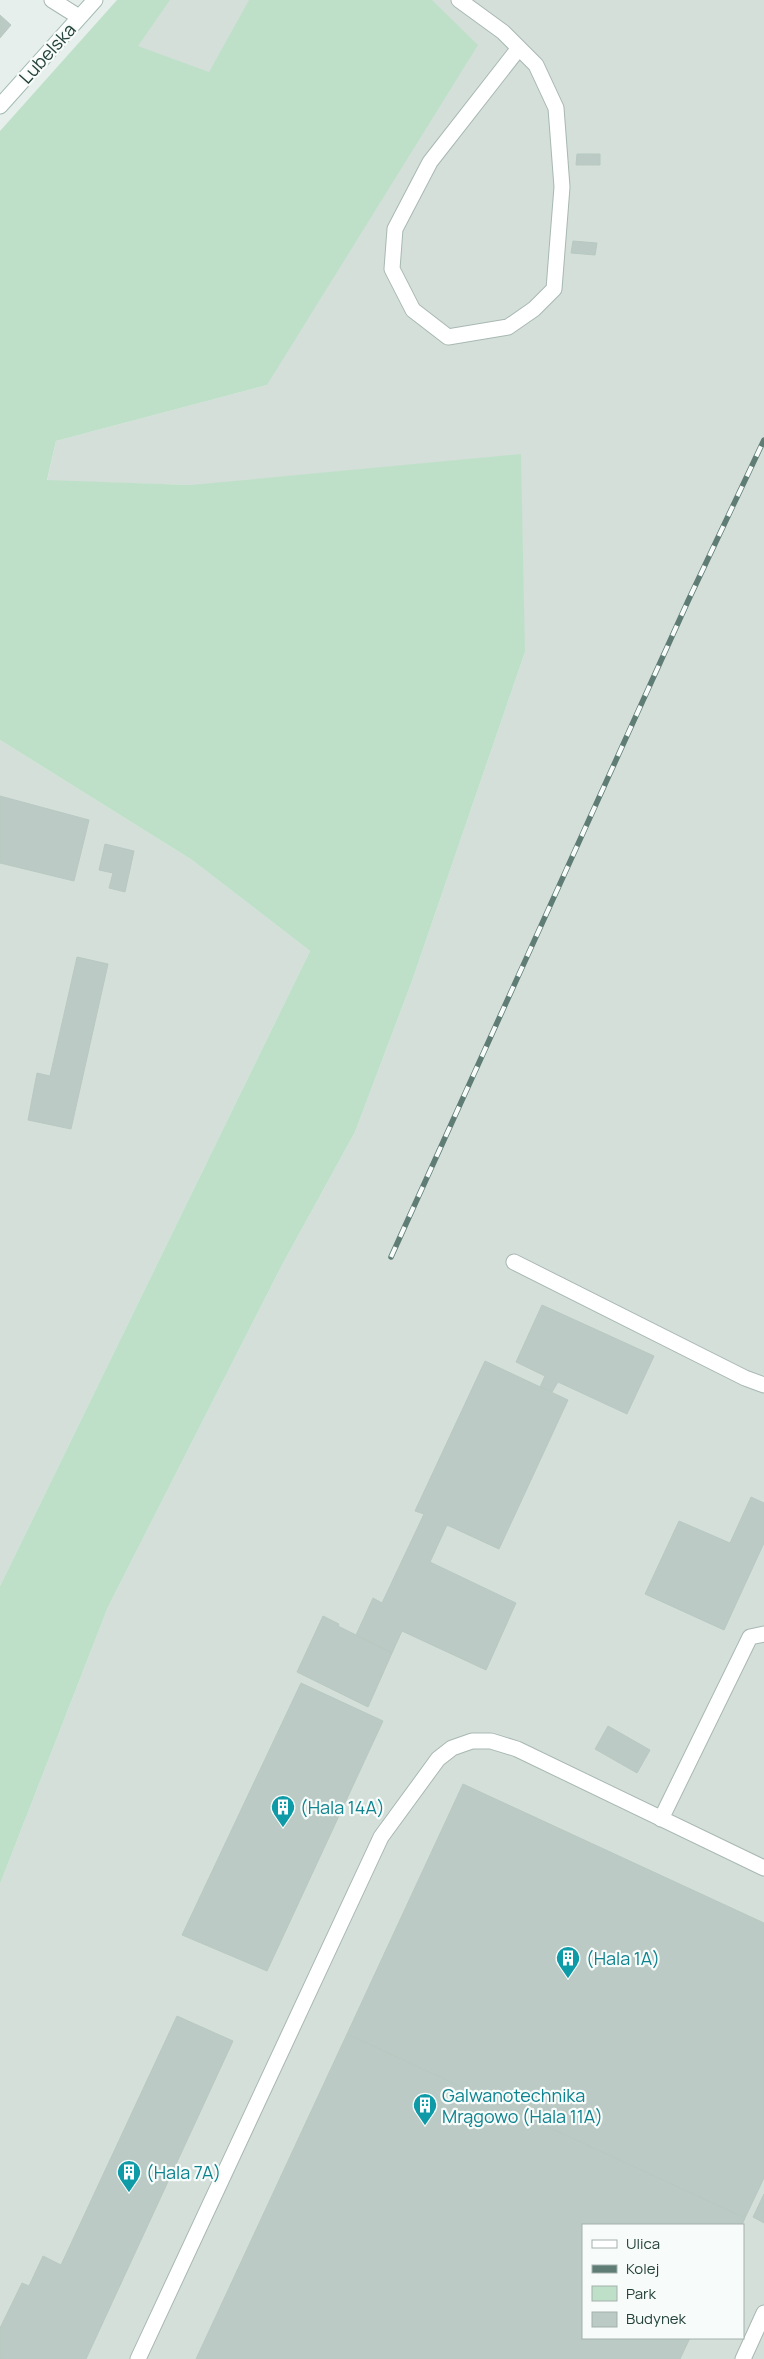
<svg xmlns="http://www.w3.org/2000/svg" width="764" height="2359" font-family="Manrope,sans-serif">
<rect width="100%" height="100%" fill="#e6efeb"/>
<path fill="#d4dfda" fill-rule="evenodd" d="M117,0H764V2359H0V1884L108,1607L282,1265L355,1132L412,981L525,652L191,485L47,481L56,441L267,385L170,128ZM583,2225H743V2338H583Z
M0,740L192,860L310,951L0,1586Z"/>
<path fill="#bfe0c8" d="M117,0H170L138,46L209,72L249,0H432L478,45L267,385L56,441L47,480L191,485L521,454L525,652L412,981L355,1132L282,1265L108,1607L0,1884V1586L310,951L192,860L0,740V131Z"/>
<path fill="#bbcac4" stroke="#b8c9c2" d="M0,15L11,25L0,38Z
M577,154H600V165H576Z
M573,241L597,243L595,255L571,253Z
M0,796L89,820L74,881L0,863Z
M105,844L134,851L125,892L109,888L113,873L99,870Z
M77,957L108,964L71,1129L28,1120L37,1073L50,1076Z
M542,1305L654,1356L627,1414L558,1382L552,1392L540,1387L545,1376L516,1362Z
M485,1361L568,1400L499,1549L447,1525L430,1562L516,1603L486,1670L402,1631L392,1653L356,1635L373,1598L382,1603L424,1514L415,1511Z
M751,1497L764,1503V1543L724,1630L645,1594L679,1521L730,1543Z
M323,1616L339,1624L338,1626L392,1653L368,1707L297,1672Z
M301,1683L383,1721L267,1971L182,1935Z
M608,1726L650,1750L637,1773L595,1749Z
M463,1784L764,1923V2178L745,2218L347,2034Z
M177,2016L233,2041L86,2359H0V2328L22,2283L29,2286L43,2256L61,2265Z
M347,2034L745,2218L742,2225H583V2338H690L680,2359H196Z
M764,2194V2223L753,2217Z"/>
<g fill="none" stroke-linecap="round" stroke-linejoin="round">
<g stroke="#a8b8b2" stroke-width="17">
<path id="lane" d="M52,0L79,17
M459,0L503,32L536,65L556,108L562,187L554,289L534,309L508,327L448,337L413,310L392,269L395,229L430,162L519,48
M514,1262L745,1378L764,1385
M661,1819L750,1637L764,1634
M138,2359L381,1837L438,1759L452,1748L472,1741H491L517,1749L764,1868
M743,2359L764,2313"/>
</g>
<g stroke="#a4bbb3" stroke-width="17">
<path id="secondary" d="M0,106L95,0"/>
</g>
<use href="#lane" stroke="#fff" stroke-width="15"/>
<use href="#secondary" stroke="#fff" stroke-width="15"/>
<g stroke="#5f7d75" stroke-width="5.5">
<path id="rail" d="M391,1257L688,601L764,440"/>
</g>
<use href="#rail" stroke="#f7fbf9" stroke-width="4" stroke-dasharray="11" stroke-linecap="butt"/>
</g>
<defs>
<g id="building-pin" transform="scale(1.25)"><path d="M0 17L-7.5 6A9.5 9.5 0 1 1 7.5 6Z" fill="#0f9aa8" stroke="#f7fbf9"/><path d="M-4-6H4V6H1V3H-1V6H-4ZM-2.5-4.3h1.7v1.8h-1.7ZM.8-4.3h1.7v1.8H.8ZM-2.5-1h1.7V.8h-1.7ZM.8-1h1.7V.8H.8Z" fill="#fff"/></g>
</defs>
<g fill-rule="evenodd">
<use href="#building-pin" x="283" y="1807"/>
<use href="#building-pin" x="568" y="1958"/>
<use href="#building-pin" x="425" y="2105"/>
<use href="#building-pin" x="129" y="2172"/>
</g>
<g text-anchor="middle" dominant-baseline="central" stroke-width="4.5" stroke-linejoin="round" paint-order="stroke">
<g font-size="18" fill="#24423a" stroke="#f7fbf9">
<text transform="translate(47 53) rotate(-48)">Lubelska</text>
</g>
<g font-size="18" fill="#0d838f" stroke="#f7fbf9" text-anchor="start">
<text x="300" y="1807">(Hala 14A)</text>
<text x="586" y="1958">(Hala 1A)</text>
<text x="442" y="2095">Galwanotechnika<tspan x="442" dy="21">Mrągowo (Hala 11A)</tspan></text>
<text x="146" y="2172">(Hala 7A)</text>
</g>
</g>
<rect x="582" y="2224" width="162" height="115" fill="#f7fbf9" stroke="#a3b1ad"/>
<rect x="592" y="2240" width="25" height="8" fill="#ffffff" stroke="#a3b1ad"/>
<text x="626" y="2249" font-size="15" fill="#24423a">Ulica</text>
<rect x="592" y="2265" width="25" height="8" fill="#5f7d75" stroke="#a3b1ad"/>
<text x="626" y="2274" font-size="15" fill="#24423a">Kolej</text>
<rect x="592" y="2286" width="25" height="15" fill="#bfe0c8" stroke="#a3b1ad"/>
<text x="626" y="2299" font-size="15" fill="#24423a">Park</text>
<rect x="592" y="2312" width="25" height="15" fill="#bbcac4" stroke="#a3b1ad"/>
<text x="626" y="2324" font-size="15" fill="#24423a">Budynek</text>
</svg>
